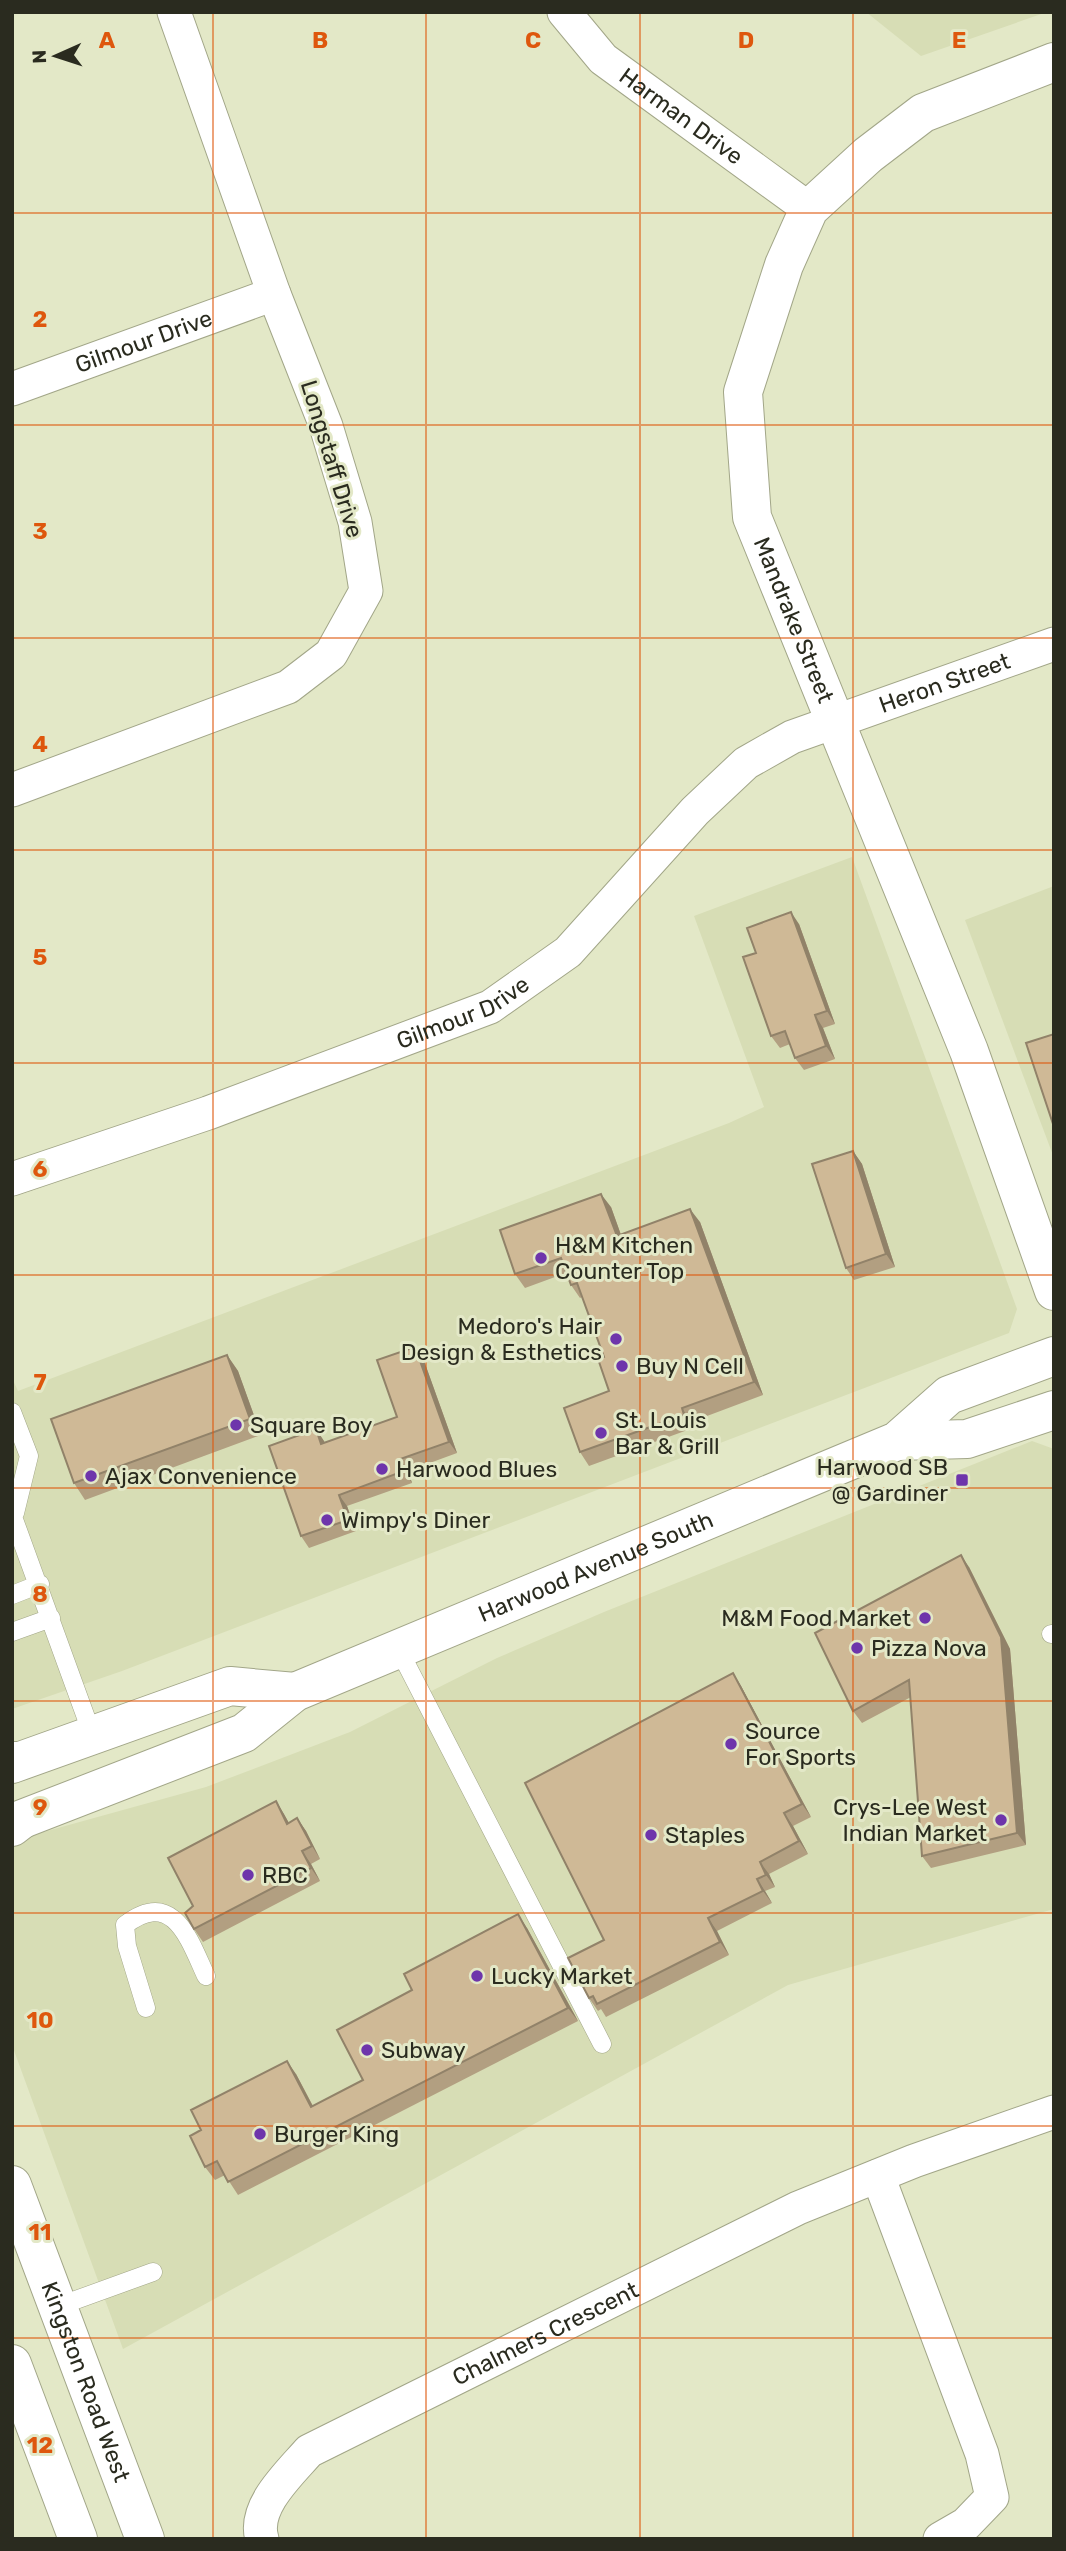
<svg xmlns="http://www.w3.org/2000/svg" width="1066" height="2551" font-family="Rubik,sans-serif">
<rect width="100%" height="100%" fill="#e3e8c7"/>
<path fill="#d7ddb5" d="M866,12H1047L921,56Z
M852,857L1017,1309L1009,1333L122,1671L12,1709V1378L18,1391L729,1123L764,1107L694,916Z
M1054,886V1158L965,920Z
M1032,1441L1054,1449V1909L788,1985L123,2349L12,2045V1845L29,1836L206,1787L350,1732L497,1658L604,1612Z"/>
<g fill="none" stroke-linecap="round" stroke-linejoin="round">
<g stroke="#a2a688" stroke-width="19">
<path id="service" d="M12,1412L29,1456L15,1513
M12,1514L92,1734
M12,1595L40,1584
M12,1632L51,1618
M1051,1634H1054
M398,1648L602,2044
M146,2008L127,1946L125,1925C173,1888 189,1939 206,1976
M59,2306L153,2272"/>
</g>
<g stroke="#a2a688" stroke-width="35">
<g id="minor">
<path id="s1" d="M564,12L603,59L809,209"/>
<path id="s2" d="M12,389L274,294"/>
<path d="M12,790L288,687L331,654L366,591L355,522L326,426L274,294L174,12"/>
<path id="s3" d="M12,1179L208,1113L490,1007L568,952L695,811L746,763L792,737L1054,644"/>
<path d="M878,2176L982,2454L992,2497L966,2524L940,2539"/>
<path id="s4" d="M262,2539C252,2507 290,2473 309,2451L798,2208L914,2161L1054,2112"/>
</g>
</g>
<g stroke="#a2a688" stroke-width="40">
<g id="tertiary">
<path id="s5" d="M1054,62L923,113L868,155L809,209L784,265L743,392L752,517L969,1051L1054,1291"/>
</g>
</g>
<g stroke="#a2a688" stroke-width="40">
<g id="secondary">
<path d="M897,1441L967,1439L1054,1410"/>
<path d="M12,1764L230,1686L295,1692"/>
<path id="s6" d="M12,1823L244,1733L295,1692L897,1441L949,1395L1054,1356"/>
</g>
</g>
<g stroke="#a2a688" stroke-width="40">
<g id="primary">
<path d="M12,1761H19"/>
<path d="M12,1827L21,1820"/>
<path id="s7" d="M12,2185L145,2539"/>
<path d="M12,2364L78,2539"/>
</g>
</g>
<use href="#service" stroke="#fff" stroke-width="18"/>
<use href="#minor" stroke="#fff" stroke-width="33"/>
<use href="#tertiary" stroke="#fff" stroke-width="38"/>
<use href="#secondary" stroke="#fff" stroke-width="38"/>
<use href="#primary" stroke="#fff" stroke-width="38"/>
</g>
<path fill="#b29f81" d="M799,924L835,1024L823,1028L835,1059L804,1070L795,1058L790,1044L780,1048L771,1036L756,953Z
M853,1151L862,1164L895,1267L854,1280L846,1268Z
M611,1207L621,1235L700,1222L763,1395L691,1422L693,1428L589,1466L580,1452L609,1391L604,1357L582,1297L580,1298L571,1285L566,1273L525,1288L515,1274Z
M415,1347L423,1358L457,1453L408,1471L412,1483L347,1506L356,1531L309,1548L301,1536L316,1429L325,1443L397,1417Z
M227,1355L238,1371L261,1435L85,1500L74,1483Z
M969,1567L1010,1649L1026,1845L931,1868L922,1856L911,1697L862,1723L853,1711Z
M733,1673L741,1686L811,1817L793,1826L808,1854L769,1874L775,1887L765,1891L772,1903L717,1931L729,1955L606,2017L601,2009L598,2011L589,1998L604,1940Z
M276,1801L289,1823L297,1818L306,1831L320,1859L311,1864L320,1881L203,1942L194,1929Z
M527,1928L578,2021L238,2195L225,2175L215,2180L205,2167L201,2130L296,2074L313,2106L363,2080L412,1990Z"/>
<path fill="#918269" d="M791,912L799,924L835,1024L827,1011Z
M815,1015L823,1028L835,1059L826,1046Z
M853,1151L862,1164L895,1267L886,1254Z
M601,1194L611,1207L626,1249L617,1236Z
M690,1209L700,1222L763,1395L754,1382Z
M415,1347L423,1358L457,1453L449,1442Z
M227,1355L238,1371L261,1435L250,1419Z
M682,1408L691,1422L693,1428L684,1415Z
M316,1429L324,1441L330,1456L321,1444Z
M400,1459L408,1471L412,1483L404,1471Z
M339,1495L347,1506L356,1531L348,1520Z
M961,1555L969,1567L1010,1649L1026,1845L1017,1833Z
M733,1673L741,1686L811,1817L802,1804Z
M276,1801L284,1814L296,1836L287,1824Z
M784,1813L793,1826L808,1854L799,1841Z
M297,1818L306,1831L320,1859L312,1846Z
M302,1851L311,1864L320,1881L311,1868Z
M760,1862L769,1874L775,1887L766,1875Z
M757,1879L765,1891L772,1903L763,1891Z
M518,1914L527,1928L578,2021L568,2008Z
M708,1918L717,1931L729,1955L720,1942Z
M287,2061L296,2074L320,2120L311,2107Z"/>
<path fill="#cfb996" stroke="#918269" stroke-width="2" d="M791,912L827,1011L815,1015L826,1046L795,1058L785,1031L771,1036L743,957L756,953L747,928Z
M1054,1034V1127L1026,1043Z
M853,1151L886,1254L846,1268L812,1164Z
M601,1194L617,1236L690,1209L754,1382L682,1408L684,1415L580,1452L564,1408L609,1391L598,1359L604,1357L577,1283L571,1285L561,1258L515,1274L500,1230Z
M415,1347L449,1442L400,1459L404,1471L339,1495L348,1520L301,1536L269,1446L316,1429L321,1444L397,1417L377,1360Z
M227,1355L250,1419L74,1483L51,1419Z
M961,1555L1001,1637L1017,1833L922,1856L909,1680L853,1711L815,1633Z
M733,1673L802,1804L784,1813L799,1841L760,1862L766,1875L757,1879L763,1891L708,1918L720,1942L597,2004L593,1996L589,1998L568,1958L604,1940L525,1783Z
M276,1801L287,1824L297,1818L312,1846L302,1851L311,1868L194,1929L185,1913L193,1906L168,1858Z
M518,1914L568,2008L228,2182L217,2161L205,2167L190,2136L201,2130L191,2110L287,2061L311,2107L363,2080L337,2030L412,1990L404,1974Z"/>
<path fill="none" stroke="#de570d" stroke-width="2" stroke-opacity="0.55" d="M213,12V2539M426,12V2539M640,12V2539M853,12V2539M12,213H1054M12,425H1054M12,638H1054M12,850H1054M12,1063H1054M12,1275H1054M12,1488H1054M12,1701H1054M12,1913H1054M12,2126H1054M12,2338H1054"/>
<g fill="#6e35ab" stroke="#e3e8c7" stroke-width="2.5">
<circle cx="541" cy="1258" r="7"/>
<circle cx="616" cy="1339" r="7"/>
<circle cx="622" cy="1366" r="7"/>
<circle cx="236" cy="1425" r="7"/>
<circle cx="601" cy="1433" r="7"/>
<circle cx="382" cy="1469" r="7"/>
<circle cx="91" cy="1476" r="7"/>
<rect x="955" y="1473" width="14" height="14" rx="3.5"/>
<circle cx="327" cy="1520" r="7"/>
<circle cx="925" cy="1618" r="7"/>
<circle cx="857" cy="1648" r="7"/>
<circle cx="731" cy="1744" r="7"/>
<circle cx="1001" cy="1820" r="7"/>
<circle cx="651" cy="1835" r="7"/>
<circle cx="248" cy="1875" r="7"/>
<circle cx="477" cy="1976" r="7"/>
<circle cx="367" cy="2050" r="7"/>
<circle cx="260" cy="2134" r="7"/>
</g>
<g text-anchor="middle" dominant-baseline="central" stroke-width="6" stroke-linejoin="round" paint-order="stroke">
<g font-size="23" fill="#2a2b1f" stroke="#e3e8c7">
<text stroke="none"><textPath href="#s1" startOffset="158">Harman Drive</textPath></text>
<text stroke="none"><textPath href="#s2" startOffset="140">Gilmour Drive</textPath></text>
<text transform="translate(332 459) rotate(73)">Longstaff Drive</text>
<text stroke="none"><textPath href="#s5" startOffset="721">Mandrake Street</textPath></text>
<text stroke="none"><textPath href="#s3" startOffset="1078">Heron Street</textPath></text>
<text stroke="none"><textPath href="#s3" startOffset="481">Gilmour Drive</textPath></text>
<text stroke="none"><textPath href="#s6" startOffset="640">Harwood Avenue South</textPath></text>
<text stroke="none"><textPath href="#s4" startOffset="368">Chalmers Crescent</textPath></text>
<text stroke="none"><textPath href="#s7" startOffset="210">Kingston Road West</textPath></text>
</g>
<g font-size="23" fill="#2a2b1f" stroke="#e3e8c7" text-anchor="start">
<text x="555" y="1245">H&amp;M Kitchen<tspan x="555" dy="26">Counter Top</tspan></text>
<text x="602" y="1326" text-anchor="end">Medoro's Hair<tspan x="602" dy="26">Design &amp; Esthetics</tspan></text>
<text x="636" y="1366">Buy N Cell</text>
<text x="615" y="1420">St. Louis<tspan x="615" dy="26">Bar &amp; Grill</tspan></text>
<text x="250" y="1425">Square Boy</text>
<text x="948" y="1467" text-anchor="end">Harwood SB<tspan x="948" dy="26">@ Gardiner</tspan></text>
<text x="396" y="1469">Harwood Blues</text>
<text x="105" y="1476">Ajax Convenience</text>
<text x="341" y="1520">Wimpy's Diner</text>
<text x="911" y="1618" text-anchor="end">M&amp;M Food Market</text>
<text x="871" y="1648">Pizza Nova</text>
<text x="745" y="1731">Source<tspan x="745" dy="26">For Sports</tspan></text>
<text x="987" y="1807" text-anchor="end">Crys-Lee West<tspan x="987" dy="26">Indian Market</tspan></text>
<text x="665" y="1835">Staples</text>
<text x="262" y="1875">RBC</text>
<text x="491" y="1976">Lucky Market</text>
<text x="381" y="2050">Subway</text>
<text x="274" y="2134">Burger King</text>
</g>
</g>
<g font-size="23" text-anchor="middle" font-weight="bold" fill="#de570d" stroke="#e3e8c7" stroke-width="6" stroke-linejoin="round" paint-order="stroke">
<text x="107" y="48">A</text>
<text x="320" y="48">B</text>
<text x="533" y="48">C</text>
<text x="746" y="48">D</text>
<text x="959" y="48">E</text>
<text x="40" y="327">2</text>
<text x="40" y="539">3</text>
<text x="40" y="752">4</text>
<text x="40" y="965">5</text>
<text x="40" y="1177">6</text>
<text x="40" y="1390">7</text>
<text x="40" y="1602">8</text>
<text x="40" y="1815">9</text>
<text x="40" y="2028">10</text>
<text x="40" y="2240">11</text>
<text x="40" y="2453">12</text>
</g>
<rect width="1066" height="2551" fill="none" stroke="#2a2b1f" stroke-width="28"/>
<g transform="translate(56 56) rotate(267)" stroke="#e3e8c7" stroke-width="5" paint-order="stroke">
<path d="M0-5L12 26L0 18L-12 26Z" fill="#2a2b1f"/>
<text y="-10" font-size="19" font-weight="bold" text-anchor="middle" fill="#2a2b1f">N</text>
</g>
</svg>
